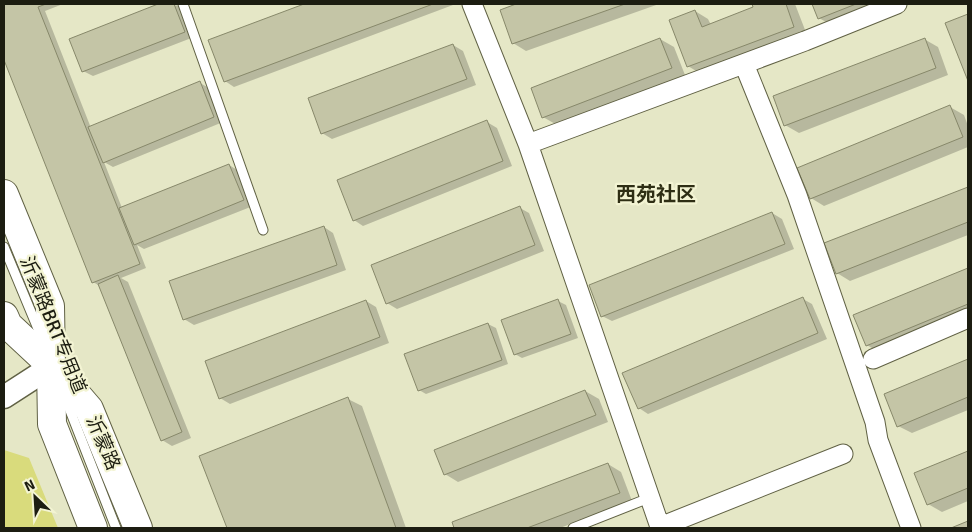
<svg xmlns="http://www.w3.org/2000/svg" width="972" height="532" font-family="Signika,'Noto Sans SC',sans-serif">
<rect width="100%" height="100%" fill="#e5e7c6"/>
<path fill="#d9db7c" d="M4,450L29,458L58,528H4Z"/>
<path fill="#0003" d="M4,4H63L45,11L91,128L200,83L209,88L223,122L113,167L104,162L122,208L229,165L239,171L253,206L144,249L137,245L146,268L121,278L128,282L191,438L172,446L162,440L100,286L93,282L4,56Z
M162,4L181,6L194,37L93,76L83,71L71,39Z
M308,4H452L453,5L234,87L225,81L209,41Z
M520,4H659L526,51L513,43L502,10Z
M754,4H795L807,35L701,74L688,66L695,11L708,19L711,25L755,8Z
M813,4H887L833,26L819,18Z
M968,15V77L947,24Z
M660,39L674,47L685,75L557,125L543,117Z
M924,39L938,47L948,75L799,133L785,125Z
M453,45L463,51L476,85L332,139L322,133Z
M950,107L964,115L968,126V147L824,206L811,198Z
M487,122L497,128L512,166L363,226L354,220Z
M968,188V235L850,281L837,273L825,243Z
M520,208L529,213L544,251L397,309L387,303Z
M772,213L782,219L794,249L612,321L602,316Z
M324,227L333,233L346,270L194,325L184,319Z
M968,269V317L880,353L867,345L855,316Z
M803,299L812,304L827,339L648,414L639,408Z
M366,301L376,307L389,343L230,404L220,398Z
M558,301L566,305L578,338L522,358L515,354Z
M488,324L496,328L508,364L426,394L419,390Z
M968,360V410L912,433L898,426L885,394Z
M585,391L599,399L608,422L458,482L445,474Z
M348,399L362,406L406,528H229L201,457Z
M968,453V501L942,512L928,504L916,474Z
M608,464L621,472L632,501L560,528H455L453,523Z"/>
<path fill="#c4c5a6" stroke="#87886a" d="M4,4H46L38,7L140,264L92,283L4,60Z
M158,4H174L185,32L82,72L69,39Z
M304,4H433L224,82L208,40Z
M516,4H625L512,44L500,10Z
M752,4H786L794,27L687,67L669,20L695,10L702,27L753,7Z
M812,4H856L818,19Z
M968,14V81L945,23Z
M660,38L672,68L542,118L531,88Z
M925,38L936,68L784,126L773,96Z
M453,44L467,79L321,134L308,98Z
M200,81L214,117L103,163L88,127Z
M950,105L963,137L810,199L797,168Z
M487,120L503,161L353,221L337,180Z
M229,164L244,200L134,245L119,208Z
M968,187V222L836,274L824,243Z
M520,206L535,245L386,304L371,265Z
M772,212L785,244L601,317L589,285Z
M324,226L337,265L183,320L169,281Z
M968,268V304L866,346L853,315Z
M118,275L182,432L161,441L98,284Z
M803,297L818,333L638,409L622,373Z
M558,299L571,334L514,355L501,320Z
M366,300L380,337L219,399L205,361Z
M488,323L502,360L418,391L404,354Z
M968,359V397L897,427L884,394Z
M585,390L596,415L444,475L434,450Z
M348,397L396,528H227L199,456Z
M968,451V488L927,505L914,473Z
M608,463L620,493L527,528H454L452,522Z
M968,521V528H951Z"/>
<g fill="none" stroke-linecap="round" stroke-linejoin="round">
<g stroke="#606144" stroke-width="11">
<path id="service" d="M183,4L263,230
M4,247L41,336
M64,395L116,528
M573,528L649,498"/>
</g>
<g stroke="#606144" stroke-width="21">
<path id="minor" d="M472,4L528,144L805,41L897,4
M744,64L797,195L875,422L878,440L911,528
M528,144L660,527L843,454
M873,359L968,318"/>
</g>
<g stroke="#606144" stroke-width="25">
<path id="tertiary" d="M4,397L52,366"/>
</g>
<g stroke="#606144" stroke-width="30">
<path id="primary" d="M4,194L50,306L52,424L93,528
M4,316L8,325L52,366L89,409L138,528"/>
</g>
<use href="#service" stroke="#fff" stroke-width="9"/>
<use href="#minor" stroke="#fff" stroke-width="19"/>
<use href="#tertiary" stroke="#fff" stroke-width="22"/>
<use href="#primary" stroke="#fff" stroke-width="28"/>
</g>
<g text-anchor="middle" dominant-baseline="central" stroke-width="4.5" stroke-linejoin="round" paint-order="stroke">
<g font-size="19" fill="#1c1d11" stroke="#f3f4d3">
<text transform="translate(53 325) rotate(68)">沂蒙路BRT专用道</text>
<text transform="translate(103 443) rotate(67)">沂蒙路</text>
</g>
<g font-size="20" font-weight="bold" fill="#2e2e14" stroke="#f3f4d3">
<text x="656" y="194">西苑社区</text>
</g>
</g>
<rect width="972" height="532" fill="none" stroke="#1c1d11" stroke-width="10"/>
<g transform="translate(35 497) rotate(335)" stroke="#f3f4d3" stroke-width="4" paint-order="stroke">
<path d="M0-4L9 19L0 12L-9 19Z" fill="#1c1d11"/>
<text y="-8" font-size="14" font-weight="bold" text-anchor="middle" fill="#1c1d11">N</text>
</g>
</svg>
